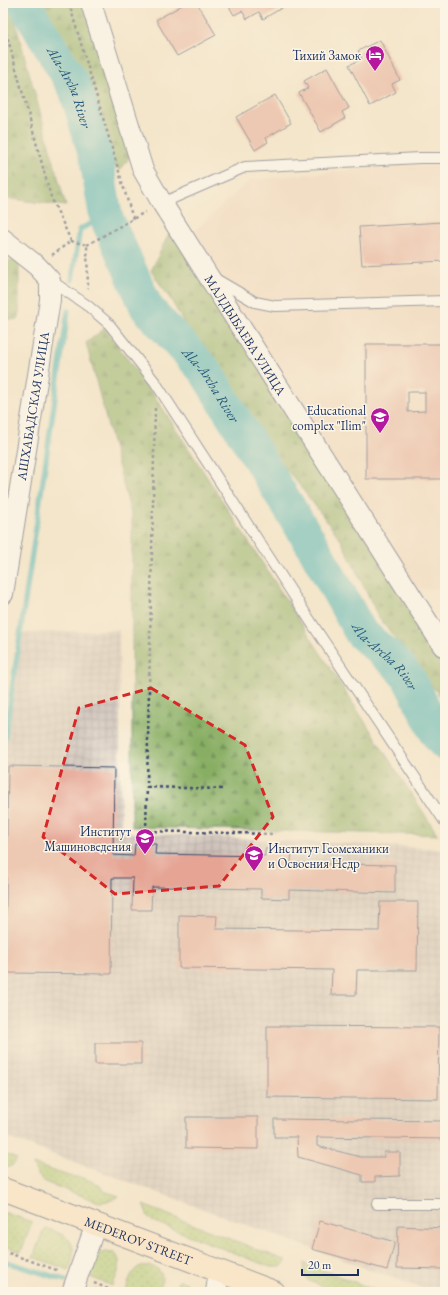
<svg xmlns="http://www.w3.org/2000/svg" width="448" height="1295" font-family="'EB Garamond',serif">
<defs>
<pattern id="industrial-grid" width="8" height="8" patternUnits="userSpaceOnUse"><rect width="8" height="8" fill="#cec2b9"/><path d="M0 4h8M4 0v8" fill="none" stroke="#b0a7a1"/></pattern>
<pattern id="grass-dots" width="8" height="8" patternUnits="userSpaceOnUse"><rect width="8" height="8" fill="#abca72"/><path d="M2 2h.1M6 6h.1" fill="none" stroke="#8aa461" stroke-width="1.8" stroke-linecap="round"/></pattern>
<pattern id="forest-firs" width="22" height="20" patternUnits="userSpaceOnUse"><rect width="22" height="20" fill="#88ae64"/><path d="M5 1l3.5 6h-7zM16 11l3.5 6h-7z" fill="#6e8e56"/></pattern>
</defs>
<rect width="100%" height="100%" fill="#fcf5e5"/>
<filter id="ink" filterUnits="userSpaceOnUse"><feTurbulence type="fractalNoise" baseFrequency=".025" numOctaves="2"/><feDisplacementMap in="SourceGraphic" scale="8" xChannelSelector="R" yChannelSelector="G"/><feConvolveMatrix kernelMatrix="1 2 1 2 8 2 1 2 1" color-interpolation-filters="sRGB"/></filter>
<filter id="wash" filterUnits="userSpaceOnUse"><feTurbulence type="fractalNoise" baseFrequency=".012" numOctaves="4" result="noise"/><feDisplacementMap in="SourceGraphic" scale="16" xChannelSelector="R" yChannelSelector="G"/><feGaussianBlur stdDeviation="0.9" result="paint"/><feColorMatrix in="noise" values="0 0 0 0 0 0 0 0 0 0 0 0 0 0 0 0 0 1.4 0 .05"/><feComposite in="paint" operator="in"/></filter>
<g filter="url(#wash)">
<rect width="100%" height="100%" fill="#f4e6ca"/>
<path fill="#f0d6bc" d="M400,165L445,166V588L416,590L189,235L250,180Z"/>
<path fill="url(#industrial-grid)" d="M119,630L121,832L443,849L445,851V1292H431L3,1136V770L23,633Z"/>
<path fill="url(#grass-dots)" stroke="#637c68" d="M3,1153L17,1159C14,1165 11,1168 3,1167Z
M33,1164L69,1176L83,1178L91,1181L99,1185L104,1191L119,1196L110,1201L99,1202L47,1183C39,1178 36,1173 33,1164Z
M143,1205L287,1261L281,1267H270L152,1221L148,1217Z
M3,1212L32,1222L21,1252L3,1245Z
M46,1229C51,1229 56,1232 61,1234C78,1242 74,1256 69,1270L33,1257L43,1231Z
M105,1252L115,1253C124,1264 117,1275 112,1286L88,1276C91,1266 93,1255 105,1252Z
M304,1263L381,1292H338L309,1281C303,1277 304,1270 304,1263Z
M141,1266C161,1264 166,1275 159,1292H131L126,1290C129,1280 131,1270 141,1266Z
M181,1281L187,1283L186,1292H173L178,1282Z"/>
<path fill="url(#forest-firs)" stroke="#526e61" d="M3,3H10L66,206L3,198Z
M44,3H88L137,146L120,171L101,154L87,91L46,18Z
M172,227L331,473L445,659V702L419,670L378,616L341,540L300,486L254,430L204,358L171,300L151,271Z
M3,259L19,262V319L3,320Z
M105,328L156,398L438,835L132,827V518L86,343Z"/>
<g fill="none" stroke-linecap="round" stroke-linejoin="round">
<path stroke="#44b4ba" stroke-width="5.5" d="M72,280L80,229L106,217
M3,750L68,311
M3,1261L65,1280
M95,1291L98,1292"/>
<path stroke="#44b4ba" stroke-width="34" id="s1" d="M24,3L75,88L96,158L106,217L147,308L205,371L314,548L361,633L397,664L409,679L437,734L445,744"/>
</g>
<g id="blocks">
<path fill="#e5a494" fill-rule="evenodd" d="M186,3H197L216,35L177,56L156,20Z
M227,3H284L285,6L263,19L259,12L247,19L242,11L234,15Z
M380,40L400,80L392,84L396,92L370,106L349,65L362,59L358,51Z
M327,68L349,108L342,112L345,118L321,132L299,93L308,88L304,81Z
M275,95L291,123L266,138L268,142L255,150L236,117Z
M443,222L445,261L362,265L359,227Z
M366,344H445V479H366ZM408,392H425V411L408,412Z
M8,766L114,768L113,855L134,856L135,844H156L155,854L265,856V849H292L291,863L395,865V893L289,890V899L261,898V889L152,887L151,910H132L133,878H112L111,974L5,973Z
M380,902H418L417,970H357L356,995H331L332,970L179,968V915L217,916L216,929L379,931Z
M267,1026L439,1027L438,1099L267,1097Z
M95,1043H141V1064H95Z
M186,1117H258V1149L186,1148Z
M274,1119L445,1121V1139L317,1137V1146L361,1157H384V1152H400V1176L375,1177V1182H362V1175L298,1157L297,1137H274Z
M320,1221L395,1242L387,1270L312,1249Z
M398,1226L445,1228V1269L397,1268Z"/>
</g>
</g>
<g filter="url(#ink)">
<use href="#blocks" fill-opacity="0" stroke="#3c4a6e" stroke-width="1"/>
<g fill="none" stroke-linecap="round" stroke-linejoin="round">
<g stroke="#3c4a6e" stroke-width="12">
<path id="lane" d="M162,203L245,167L420,158H445
M214,278L255,302L275,306L445,301
M50,280L88,306L109,324L155,382L315,628L445,822
M377,1204H445"/>
</g>
<g stroke="#3c4a6e" stroke-width="22">
<g id="street">
<path id="s2" d="M91,3L143,170L162,203L443,646"/>
<path d="M3,239L37,266L50,280V300L3,594"/>
<path d="M72,1292L96,1224"/>
<path d="M216,1292L219,1271"/>
</g>
</g>
<g stroke="#3c4a6e" stroke-width="24">
<g id="secondary">
<path id="s3" d="M3,1189L274,1292"/>
</g>
</g>
<path stroke="#3c4a6e" stroke-width="2.5" stroke-dasharray="3 3" stroke-linecap="butt" d="M69,3L133,219
M3,21L51,197L71,241
M71,241L87,245L88,289
M87,245L145,212
M52,255L71,241
M155,408L146,831L275,834
M147,787L224,789
M3,1251L59,1271
M94,1283L116,1292"/>
<use href="#lane" stroke="#fff" stroke-width="10"/>
<use href="#street" stroke="#fff" stroke-width="20"/>
<use href="#secondary" stroke="#fee5c5" stroke-width="22"/>
</g>
</g>
<path d="M0 0H448V1295H0ZM151,688L245,745L273,817L219,886L115,894L43,837L79,708Z" fill="#f4e6ca" fill-opacity=".55" fill-rule="evenodd"/>
<path fill="none" stroke="#d62828" stroke-width="3" stroke-dasharray="8 5" stroke-linejoin="round" d="M151,688L245,745L273,817L219,886L115,894L43,837L79,708Z"/>
<defs>
<g id="hotel-pin" transform="scale(1)"><path d="M0 17L-7.5 6A9.5 9.5 0 1 1 7.5 6Z" fill="#b5179e" stroke="#fcf5e5"/><path d="M-6-4.5h1.5V1H6V5H4.5V3h-9V5H-6ZM-4 0a1.8 1.8 0 1 1 3.6 0ZM.5 0V-2.5h3Q6-2.5 6 0Z" fill="#fff"/></g>
<g id="school-pin" transform="scale(1)"><path d="M0 17L-7.5 6A9.5 9.5 0 1 1 7.5 6Z" fill="#b5179e" stroke="#fcf5e5"/><path d="M0-5L7-2L0 1L-7-2ZM-4 1L0 2.5L4 1V4Q0 6-4 4Z" fill="#fff"/></g>
<g id="university-pin" transform="scale(1)"><path d="M0 17L-7.5 6A9.5 9.5 0 1 1 7.5 6Z" fill="#b5179e" stroke="#fcf5e5"/><path d="M0-5L7-2L0 1L-7-2ZM-4 1L0 2.5L4 1V4Q0 6-4 4Z" fill="#fff"/></g>
</defs>
<g fill-rule="evenodd">
<use href="#hotel-pin" x="375" y="55"/>
<use href="#school-pin" x="380" y="417"/>
<use href="#university-pin" x="145" y="838"/>
<use href="#university-pin" x="254" y="855"/>
</g>
<g text-anchor="middle" dominant-baseline="central" stroke-width="3" stroke-linejoin="round" paint-order="stroke">
<g font-size="13" fill="#1b2f5e" stroke="#fcf5e5" text-anchor="end">
<text x="361" y="55">Тихий Замок</text>
<text x="366" y="410">Educational<tspan x="366" dy="15">complex "Ilim"</tspan></text>
<text x="131" y="831">Институт<tspan x="131" dy="15">Машиноведения</tspan></text>
<text x="268" y="848" text-anchor="start">Институт Геомеханики<tspan x="268" dy="15">и Освоения Недр</tspan></text>
</g>
<g font-size="13" fill="#1b2f5e" stroke="#fcf5e5">
<text stroke="none"><textPath href="#s2" startOffset="369">МАЛДЫБАЕВА УЛИЦА</textPath></text>
<text transform="translate(33 406) rotate(-81)">АШХАБАДСКАЯ УЛИЦА</text>
<text stroke="none"><textPath href="#s3" startOffset="145">MEDEROV STREET</textPath></text>
</g>
<g font-size="14" font-style="italic" fill="#27577a" stroke="#fcf5e5">
<text stroke="none"><textPath href="#s1" startOffset="96">Ala-Archa River</textPath></text>
<text stroke="none"><textPath href="#s1" startOffset="432">Ala-Archa River</textPath></text>
<text stroke="none"><textPath href="#s1" startOffset="756">Ala-Archa River</textPath></text>
</g>
</g>
<rect width="448" height="1295" fill="none" stroke="#fcf5e5" stroke-width="16"/>
<path d="M302 1269v6h56v-6" fill="none" stroke="#1b2f5e" stroke-width="2"/>
<text x="308" y="1269" font-size="12" fill="#1b2f5e" stroke="#fcf5e5" stroke-width="3" paint-order="stroke">20 m</text>
</svg>
